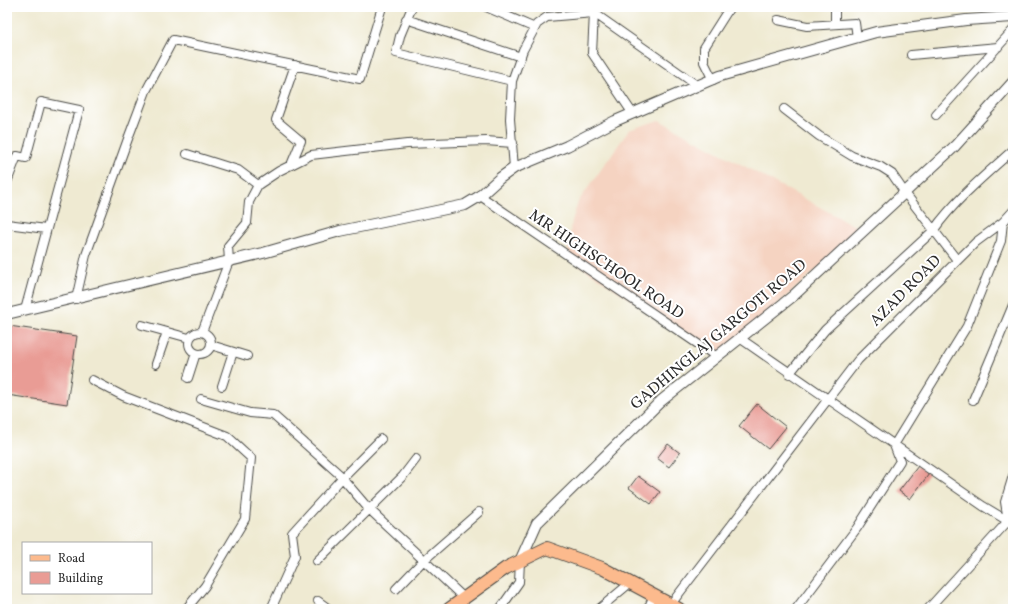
<svg xmlns="http://www.w3.org/2000/svg" width="1020" height="616" font-family="Vollkorn,serif">
<rect width="100%" height="100%" fill="#fff"/>
<filter id="ink" filterUnits="userSpaceOnUse"><feTurbulence type="fractalNoise" baseFrequency=".025" numOctaves="2"/><feDisplacementMap in="SourceGraphic" scale="8" xChannelSelector="R" yChannelSelector="G"/><feConvolveMatrix kernelMatrix="1 2 1 2 8 2 1 2 1" color-interpolation-filters="sRGB"/></filter>
<filter id="wash" filterUnits="userSpaceOnUse"><feTurbulence type="fractalNoise" baseFrequency=".012" numOctaves="4" result="noise"/><feDisplacementMap in="SourceGraphic" scale="16" xChannelSelector="R" yChannelSelector="G"/><feGaussianBlur stdDeviation="0.9" result="paint"/><feColorMatrix in="noise" values="0 0 0 0 0 0 0 0 0 0 0 0 0 0 0 0 0 1.4 0 .05"/><feComposite in="paint" operator="in"/></filter>
<g filter="url(#wash)">
<rect width="100%" height="100%" fill="#efead2"/>
<path fill="#f5d3c1" d="M659,120L862,230L717,357L567,257L572,221L578,202L588,188L629,130Z"/>
<g id="blocks">
<path fill="#e99c95" d="M9,326L77,336L67,404L7,395V340Z
M757,404L786,427L768,449L739,426Z
M668,444L680,453L669,467L657,458Z
M918,466L929,474L910,499L899,491Z
M638,476L660,492L651,504L629,488Z"/>
</g>
</g>
<g filter="url(#ink)">
<use href="#blocks" fill-opacity="0" stroke="#484844" stroke-width="1"/>
<g fill="none" stroke-linecap="round" stroke-linejoin="round">
<g stroke="#484844" stroke-width="10">
<path id="minor" d="M412,7L400,36L396,53L512,81
M486,7L535,28
M594,13L698,86
M406,19L521,57
M778,20L807,26L855,23L857,38
M835,24V7
M911,55L998,47
M713,80L704,62V48L730,7
M784,109L819,136L852,156L881,167L892,174L905,193L957,260
M936,115L1013,30
M187,154L238,170L258,185
M291,165L301,141L276,120L295,65
M514,168L510,119L512,81L523,50L537,24L547,17L594,13L592,53L633,114
M7,182L17,156L26,158L41,102L79,110L25,310
M479,195L717,357
M7,224L46,229
M76,299L86,255L129,136L146,91L173,40L360,79L382,7
M142,325L189,338
M189 343a11 11 0 1 1 22 0a11 11 0 1 1-22 0Z
M202,332L229,261L228,246L247,223L249,202L258,185L279,171L311,155L407,144L486,141L513,143
M741,339L983,506L1008,521
M211,345L247,356
M156,364L167,332
M789,374L825,330L933,231C955,200 985,175 1013,150
M188,378L196,353
M92,380L123,396L227,436L251,458L245,519L205,586L186,609
M222,386L233,352
M201,399L250,413L273,415L339,474L368,508L464,598
M973,400L1013,305
M1008,521L1005,502L1013,476
M317,561L403,476L416,459
M396,589L423,561L479,512
M318,601L329,609
M671,604L858,360L976,242L1003,222L1013,211
M271,609L295,556L292,533L342,478L381,439
M500,609L519,582L520,561
M599,609L630,583
M648,609L654,595
M796,609L857,528L900,461L894,445L967,326L1001,241L1003,222
M928,609L1008,521L1012,520"/>
</g>
<g stroke="#484844" stroke-width="12">
<path id="tertiary" d="M7,314L263,253L340,231L465,205L480,196L500,178L514,168L567,146L615,121L720,76L876,32L966,20L1013,17
M520,561L537,523L661,401L793,296L955,146L1013,82"/>
</g>
<g stroke="#484844" stroke-width="14">
<path id="primary" d="M449,609L506,568L547,548L602,568L679,609"/>
</g>
<use href="#minor" stroke="#fff" stroke-width="8"/>
<use href="#tertiary" stroke="#fff" stroke-width="10"/>
<use href="#primary" stroke="#fcba8d" stroke-width="12"/>
</g>
</g>
<g text-anchor="middle" dominant-baseline="central" stroke-width="4" stroke-linejoin="round" paint-order="stroke">
<g font-size="16" fill="#2b2b2b" stroke="#fff">
<text transform="translate(606 265) rotate(34)">MR HIGHSCHOOL ROAD</text>
<text transform="translate(906 291) rotate(-45)">AZAD ROAD</text>
<text transform="translate(719 335) rotate(-40)">GADHINGLAJ GARGOTI ROAD</text>
</g>
</g>
<rect width="1020" height="616" fill="none" stroke="#fff" stroke-width="24"/>
<rect x="22" y="542" width="130" height="52" fill="#ffffff" stroke="#aaaaaa"/>
<rect x="30" y="555" width="20" height="6" fill="#fcba8d" stroke="#aaaaaa"/>
<text x="58" y="562" font-size="12" fill="#2b2b2b">Road</text>
<rect x="30" y="572" width="20" height="12" fill="#e99c95" stroke="#aaaaaa"/>
<text x="58" y="582" font-size="12" fill="#2b2b2b">Building</text>
</svg>
